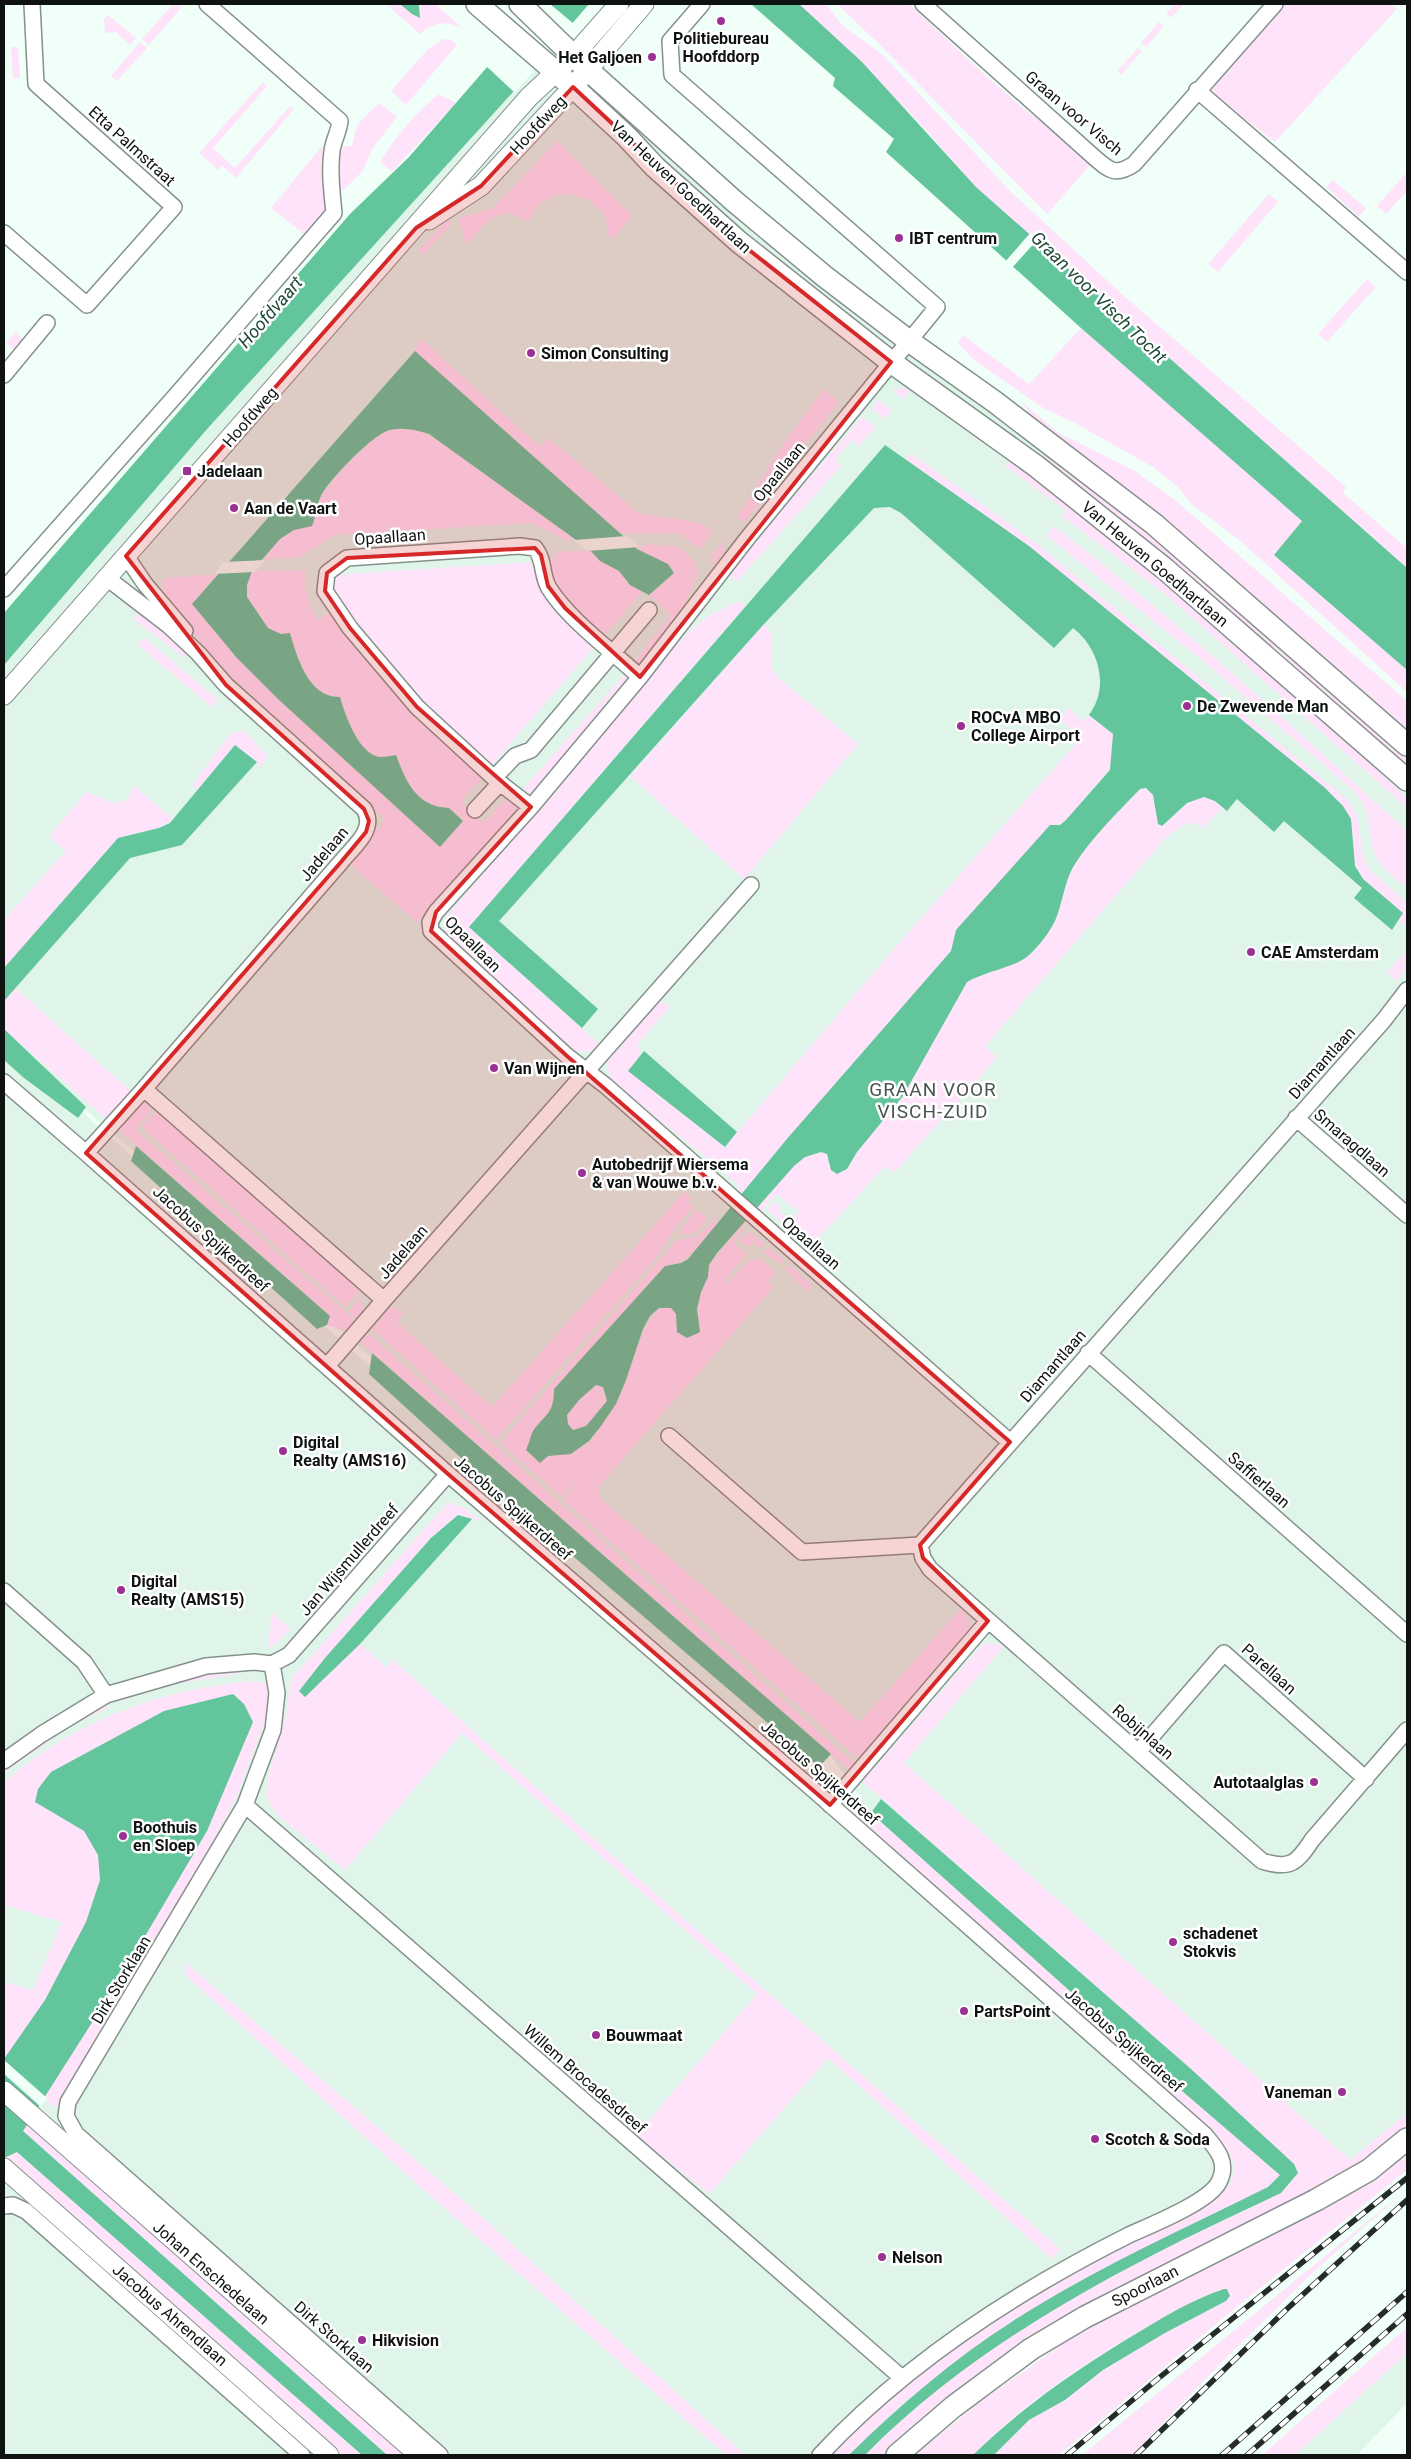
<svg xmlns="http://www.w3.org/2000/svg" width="1411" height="2459" font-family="Roboto,sans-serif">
<rect width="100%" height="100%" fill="#f0fff7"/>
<path fill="#dff5ea" d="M539,36L1077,474L1407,765V2133L1311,2199L993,2372L900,2455H4V1043L863,1802L830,1754L4,1039V646Z
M1407,2353V2403L1357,2455H1295Z"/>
<path fill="#fee3fa" d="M173,4H178L182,7L149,45L142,39Z
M386,4H435L463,28C444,21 437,21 420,34Z
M799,4H826L842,25L883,55L1011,192L1124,296L1346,487L1343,493L1407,548V568L976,187L913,116Z
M837,4H909L985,75L1028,112L1060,134L1092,163L1047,214L877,42Z
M1175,4H1184L1171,18L1166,13Z
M1280,4H1390L1397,9L1275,142L1212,94L1211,84Z
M108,15L136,38L130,45L116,32L105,33L104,19Z
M1159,22L1164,26L1146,47L1141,43Z
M443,39L451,40L457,45L406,105L391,91L428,49Z
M140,42L147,48L117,81L111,76Z
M11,47H18L20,78L13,79Z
M1138,48L1142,51L1121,75L1117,71Z
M263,82L267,86L213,148L235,168L290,106L294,109L236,178L222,166L218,170L199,153Z
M439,94L456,103L392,172L380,162C396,136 415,113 439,94Z
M379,103L397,117L372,149L363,171L341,192L338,154L343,146H352L357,125Z
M557,141L632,216L613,238L609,236L604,214L589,200L574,195L559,194L538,205L529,222L510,213L491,218L466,244L458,219L493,208Z
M322,146L327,210L304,234L271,208Z
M1407,172V191L1386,214L1377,206Z
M1333,180L1366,208L1359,217L1326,187Z
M1269,194L1278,202L1218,272L1208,264Z
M447,219L451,224L424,254L419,251Z
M1367,279L1376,287L1327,342L1318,334Z
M1081,328L1302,521L1274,555L1407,670V692L1238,539L1190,503L1178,487L1153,467L1075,423L1043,408L974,360L958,343L963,335L1029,384Z
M16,332L24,340L14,350L6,342Z
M420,338L540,447L548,438L595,476L638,513L683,520L701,524L713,531L700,549L679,533H619L415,351Z
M933,378L1035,452L1068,466L1153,532L1407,754V769L932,383Z
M901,388L911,389L903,399L892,391Z
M824,389L839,402L745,522L737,518L782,446Z
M879,400L892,410L885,419L871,408Z
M1021,401L1059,433L1135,471L1175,500L1407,701V737L1039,427Z
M862,417L875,426L874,429L859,446L852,440L835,459L841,466L738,580L735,581L728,573Z
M402,428L429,434L574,538L566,540L532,523L334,535L300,557L264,560C272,549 279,538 292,531C299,528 307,526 314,522L315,510L322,494L345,466L380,433Z
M911,453L1037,544L1348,800L1358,817L1363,857L1369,869L1407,903V927L1398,919L1402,912L1363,879L1355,866L1353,836L1029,546L905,460Z
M1011,457L1123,541L1370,762L1407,798V808L1170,598L1062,516L1066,510L1005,466Z
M1054,526C1178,621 1292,726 1407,831V888C1397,879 1380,868 1375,854C1365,829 1375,817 1355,792L1202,660L1047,536Z
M721,542L724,551L717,566L711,558Z
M647,544L679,547L695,562L698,572L684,607L645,665L634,662L671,615L649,595L674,573L668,564L637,549Z
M590,550L600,561L619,571L630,585L642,592L605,635C589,621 546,588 550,565C550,560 555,556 558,552Z
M531,562L539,582L595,646L490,767L404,683L331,594L333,575Z
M305,570C304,590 308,602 317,620L332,612L474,764L482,778L461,801L484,822L506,799L519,808L417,922L349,864L385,819L235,680L210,654L162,590L164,578L217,574L192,604L237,658L278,699L440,847L463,820L449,808C417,807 406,782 396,755C391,756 385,757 380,757C359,755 345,715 340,697C309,698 298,658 290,634H281L268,628L247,596V585L252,571Z
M739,601L745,606L469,927L600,1045L590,1052L573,1051L557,1040L445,933L446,917L687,633L708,616Z
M138,612L188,652L185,658L133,619Z
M764,624L771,634L772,668L777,677L858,744L744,879L630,776Z
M144,637L218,700L213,708L138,645Z
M625,674L631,680L603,716L531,795L523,789Z
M1069,708L1083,722L1089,715L1114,734L1110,769L1066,820L1056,826L954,942L951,951L740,1195L737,1184L715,1164L611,1082L607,1063L624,1039L659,1001L671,1006L637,1045L640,1055L628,1071L725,1147L893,950L1081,738L1060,719Z
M243,730L268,756L259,769L257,762L235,745L196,791L193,784L230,734Z
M134,786L173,819L159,828L118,838L4,968V920L66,851L49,837L86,792L110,802L117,803L128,799Z
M1146,788L1153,795L1156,815L1161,826C1185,812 1191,782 1223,807L1203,828C1189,815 1175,831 1164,840L985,1046L997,1058L894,1173L885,1166L813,1244L790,1222L799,1211L797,1207L794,1209L778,1195L773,1196L761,1213L756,1209C770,1193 804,1143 827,1154L828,1161L847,1169L857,1152L903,1096L967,982C985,971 1017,967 1029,955C1039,946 1049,933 1055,921C1063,904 1063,884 1073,867C1091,838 1116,814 1140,789Z
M1407,950V967L1397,981L1387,973Z
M15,988L152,1110L135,1129L357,1322L347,1331L327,1325L330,1316L4,1029V1001Z
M154,1113L161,1114L360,1291L345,1307L141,1127Z
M684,1192L691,1197L688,1202L693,1207L676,1227L657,1257L496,1440L372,1329L391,1307L405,1312L397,1322L492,1407Z
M775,1202L782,1207L779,1212L785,1217L781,1222L767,1209Z
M696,1209L708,1219L696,1233L679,1235L678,1233Z
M714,1220L718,1223C702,1241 691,1263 665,1266L554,1389C554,1423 535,1418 529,1445L540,1462C556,1448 572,1461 590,1440C606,1423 618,1402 626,1380C637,1355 639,1327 660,1308H671L676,1314L677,1332H700L697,1309L701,1292L708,1277L709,1265L742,1225L744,1226L734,1244L747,1254L726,1278V1285L751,1258L756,1261L759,1258L776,1272L767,1281L774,1287L600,1485L599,1497L860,1722L961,1608L971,1624L968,1631L859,1759L563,1500L579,1480L561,1497L500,1443L677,1240L697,1237Z
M750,1232L764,1244L760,1248L752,1242L747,1247L739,1240Z
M769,1248L784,1260L780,1264L762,1252Z
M789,1265L813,1286L807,1291L785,1270Z
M361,1297L363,1310L359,1320L349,1311Z
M368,1333L868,1775L984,1643L1005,1645L904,1763L1350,2160L1407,2113V2129L1335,2180L932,2412L885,2455H865C982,2337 1132,2262 1281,2193L1298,2169L1191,2069L361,1343Z
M597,1385L603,1387L607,1401L586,1427L573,1430L568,1424L567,1415L580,1399Z
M448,1502L465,1508L481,1521L458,1515L305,1697L360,1644L387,1668L393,1660L675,1911L1060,2249L1052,2259L828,2058L709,2194L636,2135L757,1994L462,1733L345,1870L275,1813L266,1796L269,1774L286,1715L291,1679Z
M271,1612L291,1629L269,1650Z
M236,1670L247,1672L164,1686L119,1702L121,1698L196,1675Z
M252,1681L266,1683L269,1698L265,1720L237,1796L160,1940L60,2104L54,2107L4,2063V1982L33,1990L62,1922L4,1905V1783C71,1721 163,1689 252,1681Z
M105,1704L109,1708L73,1725L4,1773V1768L15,1758Z
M860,1802L1167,2078L1280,2175L1268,2187L1096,2273L1011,2322L904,2402L849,2455H828L907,2382L1014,2303L1218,2195C1247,2172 1233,2154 1212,2133L855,1819L852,1810Z
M186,1963L482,2217L745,2455H726L427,2193L185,1975Z
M29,2121L411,2455H387L23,2131Z
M1407,2147V2170L1233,2310L1059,2455H994L1029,2420L1065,2400L1103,2370L1165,2333L1226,2301L1217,2291C1129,2334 1043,2385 973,2455H915L980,2402L1095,2321L1315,2213L1344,2195Z
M17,2152L362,2455H335L4,2159Z
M1407,2189L1319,2267L1229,2355L1132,2455H1082Z
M1407,2327V2353L1295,2455H1262Z"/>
<path fill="#62c59b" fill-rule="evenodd" d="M400,4H417L419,6L420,18L412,14Z
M542,4H589L513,92L208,428L4,665V613L350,214L409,157Z
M751,4H799L862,62L976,187L1407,568V670L1274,555L1302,521L1081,328L886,152L894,139L833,86L835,78Z
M415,351L622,535L637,549L668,564L674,573L649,595L630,585L619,571L600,561L590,550L429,434C416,430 404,427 390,430C374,433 328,481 321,496C316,506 316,517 312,526L294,530L280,539L252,571L247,585V597L268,628L281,634L290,633C297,658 309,698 340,697C345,715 359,755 380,757C385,757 391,756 396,755C406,782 417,807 449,808L463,821L440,847L278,699L237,658L192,604Z
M885,445L1029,546L1324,787L1343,806L1351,819L1355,866L1363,879L1403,913L1392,930L1354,898L1362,888L1284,821L1274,832L1237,799L1227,811L1215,801L1204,797L1187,803L1162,826L1158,824L1153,795L1146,788L1140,789C1116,814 1091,838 1073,867C1064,884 1062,905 1055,921C1049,933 1039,946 1029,955C1017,967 985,971 967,982L903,1096L857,1152L847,1169L837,1174L831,1170L827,1154L821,1152L805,1157L794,1166L717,1253L709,1265L708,1277L701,1292L697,1309L700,1332L687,1338L677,1332L676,1314L671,1308H659L650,1316L643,1329L626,1380L616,1404L601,1426L589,1441L571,1454L548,1456L540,1463L526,1450C529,1444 530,1437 533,1431C546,1413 554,1414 554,1389L665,1266L681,1263L688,1259L786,1140L951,951L956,930L1050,825H1060L1066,820L1110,770L1113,734L1089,715C1110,687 1099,648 1073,628L1054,648L901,513L890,507L874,508L764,624L499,921L598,1009L582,1028L469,927ZM596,1385L603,1387L607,1401L586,1426L573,1430L568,1424L567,1415L580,1399Z
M235,745L257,762L182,845L130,858L4,1001V968L118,838L159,828L170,823Z
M4,1029L86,1107L78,1118L24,1078L4,1060Z
M644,1051L737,1132L725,1147L628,1071Z
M136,1146L330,1316L327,1325L317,1329L131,1161Z
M372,1353L831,1754L819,1767L504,1497L369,1374Z
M458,1515L472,1519L360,1644L305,1697L299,1691L325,1658L431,1538Z
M233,1694L244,1704L253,1722L207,1831L121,1977L23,2131L387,2455H362L17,2152L4,2158V2059L45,2000L86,1922L100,1880L98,1855L84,1831L35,1802L38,1789L51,1772L164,1711Z
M881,1799L1191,2069L1294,2164L1298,2173L1281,2193C1132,2262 982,2337 865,2455H849C899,2406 951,2361 1010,2323C1091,2270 1182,2230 1268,2187L1280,2175L1167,2078L871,1813Z
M1224,2289H1227L1230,2296L1226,2301L1165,2333L1103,2370L1065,2400L1029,2420L994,2455H973C1022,2407 1080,2367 1139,2332C1165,2316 1194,2299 1224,2289Z"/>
<path fill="#f0fff7" d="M539,4H550L574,24L515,93L485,65Z
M1031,232L1038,239L1011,269L1004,263Z
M627,536L640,547L587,551L574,540Z
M265,560L255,572L214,574L223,562Z
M4,2060L47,2098L41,2107L4,2074Z"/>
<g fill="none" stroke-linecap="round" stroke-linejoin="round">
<g stroke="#85928b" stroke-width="18">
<path id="minor" d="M702,4L670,41L672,75L937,307L746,540L640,677L531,807L436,912L430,922L431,931L567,1056L606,1086L1010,1442
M923,4L1095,158C1110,171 1116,176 1134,164L1275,4
M1197,90L1407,272
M4,233L87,305L174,207L36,84L32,4
M4,375L47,323
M126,556L145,584L185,631
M107,578L168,625L198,653L226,685L364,809C377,829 353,847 341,862L144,1089L384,1300L751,885
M4,589L178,393L334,213C332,193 329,171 332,151C333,141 339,132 340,121L207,4
M494,778L417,707L350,628L325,591L327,573L347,558L520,546L535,548C545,560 541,575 549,588C568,619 612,651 640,677
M500,783L531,807
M475,810L500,783L494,778L515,756L531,750L649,610
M4,1082L86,1153L448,1474L816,1792L1205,2135C1217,2149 1229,2163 1219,2182C1209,2202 1151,2225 1129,2235C1015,2292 907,2362 820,2455
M1296,1118L1407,1215
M86,1153L144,1089
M1088,1353L1407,1634
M327,1366L384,1300
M669,1436L802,1552L920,1545L1384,1020L1407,990
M920,1545L923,1558L930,1569L1262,1861C1290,1870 1297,1863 1312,1840L1407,1730
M4,1591L84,1662L106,1695
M272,1664L277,1693L273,1730L245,1805L68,2102L66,2116L76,2134L440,2455
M272,1664L289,1655L448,1474
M1138,1752L1224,1653L1366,1779
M4,1761L42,1734L106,1695L206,1666L254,1662L272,1664
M245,1805L902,2378
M830,1805L988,1621
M4,2206L13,2205L26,2211L302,2455"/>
</g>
<g stroke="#85928b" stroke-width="21">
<path id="tertiary" d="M429,220L481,186L573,87L644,4
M4,695L529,97L574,55L619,4
M4,2091L419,2455
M4,2168L329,2455"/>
</g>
<g stroke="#85928b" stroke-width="24">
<path id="secondary" d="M477,4L573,87L627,137L655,167L739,242L891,362L1036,466L1165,569L1407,780
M520,4L587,69L734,201L824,276L909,341L995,402L1154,524L1407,745
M897,2455L953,2407L1031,2349L1085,2317L1316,2200L1369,2170L1407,2139"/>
</g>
<use href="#minor" stroke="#fff" stroke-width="15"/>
<use href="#tertiary" stroke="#fff" stroke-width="19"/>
<use href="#secondary" stroke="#fff" stroke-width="21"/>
<g stroke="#252b29" stroke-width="5.5">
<path id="rail" d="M1067,2455L1160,2377L1407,2178
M1136,2455L1288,2308L1407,2200
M1222,2455L1407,2292
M1247,2455L1407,2314"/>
</g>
<use href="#rail" stroke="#fff" stroke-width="4" stroke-dasharray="11" stroke-linecap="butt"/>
</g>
<path fill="#d62828" fill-opacity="0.2" stroke="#d62828" stroke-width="4" stroke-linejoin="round" d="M573,87L739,242L891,362L640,677L565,608L548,586L541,555L535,548L347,558L327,573L325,591L350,628L417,707L531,807L436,912L431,931L567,1056L1010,1442L920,1545L923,1558L988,1621L830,1805L448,1474L86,1153L341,862L366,832L369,821L364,809L226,685L126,556L416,228L481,186Z"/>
<g fill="#9b3193" stroke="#fff" stroke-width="2">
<circle cx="721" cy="21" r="5"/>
<circle cx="652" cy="57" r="5"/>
<circle cx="899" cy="238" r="5"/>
<circle cx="531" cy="353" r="5"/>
<rect x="182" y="466" width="10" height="10" rx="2.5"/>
<circle cx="234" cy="508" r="5"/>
<circle cx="1187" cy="706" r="5"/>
<circle cx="961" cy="726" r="5"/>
<circle cx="1251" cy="952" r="5"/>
<circle cx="494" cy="1068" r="5"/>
<circle cx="582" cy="1173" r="5"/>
<circle cx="283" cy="1451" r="5"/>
<circle cx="121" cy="1590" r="5"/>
<circle cx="1314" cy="1782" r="5"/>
<circle cx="123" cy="1836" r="5"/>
<circle cx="1173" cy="1942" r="5"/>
<circle cx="964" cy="2011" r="5"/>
<circle cx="596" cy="2035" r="5"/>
<circle cx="1342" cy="2092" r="5"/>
<circle cx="1095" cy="2139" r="5"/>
<circle cx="882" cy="2257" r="5"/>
<circle cx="362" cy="2340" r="5"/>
</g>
<g text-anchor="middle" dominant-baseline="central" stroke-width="5" stroke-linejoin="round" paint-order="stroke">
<g font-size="16" font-weight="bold" fill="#0e1311" stroke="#fff" text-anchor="start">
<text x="721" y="38" text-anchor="middle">Politiebureau<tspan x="721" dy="18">Hoofddorp</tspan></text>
<text x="642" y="57" text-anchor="end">Het Galjoen</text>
<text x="909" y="238">IBT centrum</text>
<text x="541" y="353">Simon Consulting</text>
<text x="197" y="471">Jadelaan</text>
<text x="244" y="508">Aan de Vaart</text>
<text x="1197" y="706">De Zwevende Man</text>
<text x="971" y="717">ROCvA MBO<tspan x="971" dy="18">College Airport</tspan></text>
<text x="1261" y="952">CAE Amsterdam</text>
<text x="504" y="1068">Van Wijnen</text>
<text x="592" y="1164">Autobedrijf Wiersema<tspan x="592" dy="18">&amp; van Wouwe b.v.</tspan></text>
<text x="293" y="1442">Digital<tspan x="293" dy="18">Realty (AMS16)</tspan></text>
<text x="131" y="1581">Digital<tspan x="131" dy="18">Realty (AMS15)</tspan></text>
<text x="1304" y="1782" text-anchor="end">Autotaalglas</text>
<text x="133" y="1827">Boothuis<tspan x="133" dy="18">en Sloep</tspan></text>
<text x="1183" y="1933">schadenet<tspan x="1183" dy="18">Stokvis</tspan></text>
<text x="974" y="2011">PartsPoint</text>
<text x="606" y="2035">Bouwmaat</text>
<text x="1332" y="2092" text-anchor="end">Vaneman</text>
<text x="1105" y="2139">Scotch &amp; Soda</text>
<text x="892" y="2257">Nelson</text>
<text x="372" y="2340">Hikvision</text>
</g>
<g font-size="16" fill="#0e1311" stroke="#fff">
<text transform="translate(1074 113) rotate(40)">Graan voor Visch</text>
<text transform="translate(538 125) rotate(-47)">Hoofdweg</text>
<text transform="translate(132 146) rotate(42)">Etta Palmstraat</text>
<text transform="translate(681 187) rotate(43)">Van Heuven Goedhartlaan</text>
<text transform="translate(250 417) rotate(-49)">Hoofdweg</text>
<text transform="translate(779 472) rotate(-51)">Opaallaan</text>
<text transform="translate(390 537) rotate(-4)">Opaallaan</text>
<text transform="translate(1155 564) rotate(40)">Van Heuven Goedhartlaan</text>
<text transform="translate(324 854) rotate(-50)">Jadelaan</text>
<text transform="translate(473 944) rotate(45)">Opaallaan</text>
<text transform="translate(1322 1063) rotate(-48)">Diamantlaan</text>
<text transform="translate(1352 1143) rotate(41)">Smaragdlaan</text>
<text transform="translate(211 1239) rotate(42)">Jacobus Spijkerdreef</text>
<text transform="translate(811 1243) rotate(41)">Opaallaan</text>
<text transform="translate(403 1252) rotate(-49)">Jadelaan</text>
<text transform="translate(1053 1366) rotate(-49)">Diamantlaan</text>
<text transform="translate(1259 1480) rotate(41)">Saffierlaan</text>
<text transform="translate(513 1508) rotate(41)">Jacobus Spijkerdreef</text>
<text transform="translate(349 1560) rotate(-49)">Jan Wijsmullerdreef</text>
<text transform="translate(1269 1669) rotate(42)">Parellaan</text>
<text transform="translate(1143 1732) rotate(41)">Robijnlaan</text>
<text transform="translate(820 1773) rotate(41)">Jacobus Spijkerdreef</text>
<text transform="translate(121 1980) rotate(-59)">Dirk Storklaan</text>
<text transform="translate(1124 2040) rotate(41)">Jacobus Spijkerdreef</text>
<text transform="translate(585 2079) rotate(41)">Willem Brocadesdreef</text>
<text transform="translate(211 2273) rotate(41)">Johan Enschedelaan</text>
<text transform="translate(1145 2286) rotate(-27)">Spoorlaan</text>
<text transform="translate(170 2315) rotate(41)">Jacobus Ahrendlaan</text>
<text transform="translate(334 2337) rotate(41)">Dirk Storklaan</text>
</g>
<g font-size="18" font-style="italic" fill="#1f4937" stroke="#fff">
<text transform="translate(1099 297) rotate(44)">Graan voor Visch Tocht</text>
<text transform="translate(270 312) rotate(-49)">Hoofdvaart</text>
</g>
<g font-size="19" letter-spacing="1" fill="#49554f" stroke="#fff">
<text x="933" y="1089">GRAAN VOOR<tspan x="933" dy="22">VISCH-ZUID</tspan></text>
</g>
</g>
<rect width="1411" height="2459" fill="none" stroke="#0e1311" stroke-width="10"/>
</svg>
